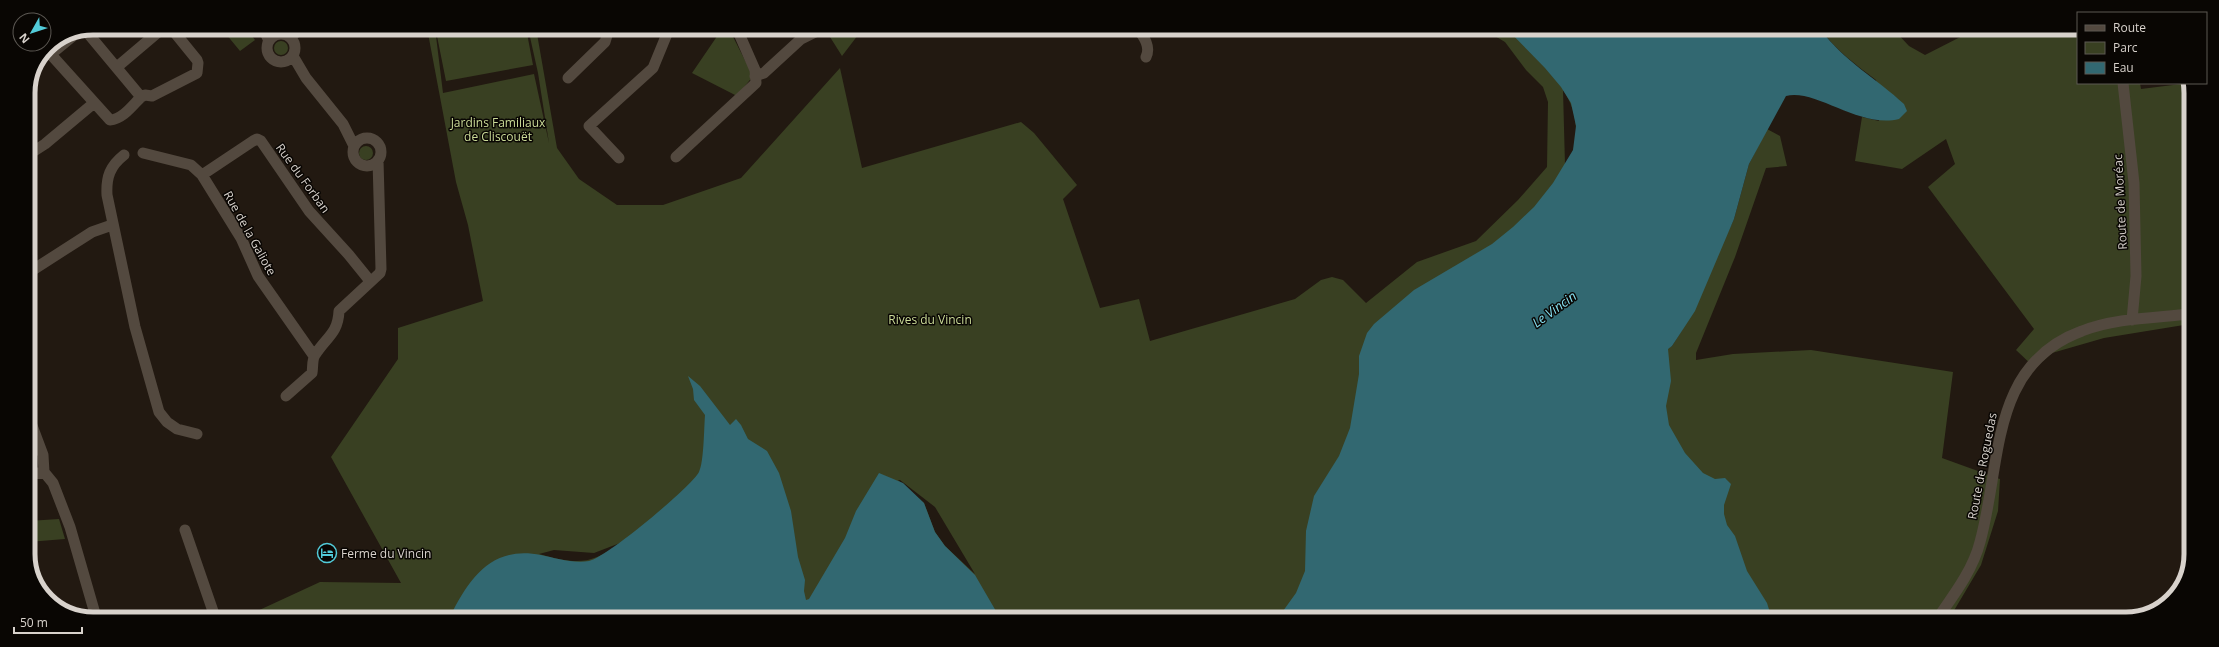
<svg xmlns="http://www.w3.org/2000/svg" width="2219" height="647" font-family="'Open Sans',sans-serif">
<rect width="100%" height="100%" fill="#221911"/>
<path fill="#394022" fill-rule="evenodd" d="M221,28H246L255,40L240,51Z
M427,28H435L443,93L534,74L549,143L538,73L528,28H536L557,148L579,179L617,205H663L741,178L840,68L862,168L1021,122L1034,133L1077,185L1063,199L1100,308L1139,299L1150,341L1295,299L1321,280L1332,277L1343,280L1366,303L1417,262L1476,241L1518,200L1547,167L1548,102L1543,87L1526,70L1505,42L1483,29L1656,30L1414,618H763L752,611L490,617H244L320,582L401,583L331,457L398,359V328L483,301L468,225L456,182ZM1563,90C1578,111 1582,144 1565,165ZM898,480H900L935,507L975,574L945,546L935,532L924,503ZM620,543C590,566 575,564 539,554L554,550L594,553Z
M450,28H526L533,65L446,81L436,31Z
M722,29H729L753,76L737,96L692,73Z
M825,29H854L858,35L842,56Z
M1821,30H1894L1909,46L1925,55L1974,30H2078V83H2140L2141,89L2189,83L2191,88L2190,324L2104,338L2052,353L2035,368L2016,350L2034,329L1928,187L1955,164L1946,139L1902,169L1855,161L1862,117L1879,121L1876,80C1856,65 1836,50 1821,30Z
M274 48a7 7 0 1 1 14 0a7 7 0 1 1-14 0Z
M1767,129L1780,136L1787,166L1766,168L1735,257L1696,353V360L1733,354L1811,350L1953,372L1942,458L2000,479L1998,511L1981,565L1949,619L1525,618L1628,368L1672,346L1682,330L1734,219L1749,164Z
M359 153a7 7 0 1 1 14 0a7 7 0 1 1-14 0Z
M59,519L65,539L28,542V521Z"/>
<path fill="#326871" d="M1507,29L1821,30C1843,60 1877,79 1904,104L1907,111L1899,119C1860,129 1815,88 1786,96L1749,164L1734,219L1695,311L1672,346L1668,349L1671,381L1666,406L1669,425L1685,453L1703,473L1715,479L1725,478L1731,484L1724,505V514L1727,525L1735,536L1747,571L1767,603L1772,619L1278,618L1296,593L1305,571L1306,531L1314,496L1339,456L1350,428L1359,374V356L1367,333L1374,324L1414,290L1492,244L1513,227L1534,207L1553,183L1573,150L1576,126L1571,103L1561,87L1545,68Z
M688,376L700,386L730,425L736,419L741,425L748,439L767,451L779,473L791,511L798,557L805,580L804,591L806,600L809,599L845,538L856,511L879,473L903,483L924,503L935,532L945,546L975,575L1000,618L450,617C469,578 492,545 541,555C555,558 574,564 589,561C606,558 691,487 699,472C704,462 704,428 705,415L694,400L693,389Z"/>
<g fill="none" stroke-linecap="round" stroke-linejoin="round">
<path stroke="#53493f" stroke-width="11" d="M263,28L269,41
M1138,29C1144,37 1151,47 1146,57
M86,31L141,97L145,95L152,96L197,73L198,63L197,60L171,28
M267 48a14 14 0 1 1 28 0a14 14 0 1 1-28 0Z
M289,36L305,28
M46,49L110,120C123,119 132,106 141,97
M51,54L73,36
M293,56L306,78L343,124L354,146
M117,67L163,28
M755,76L764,73L801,39L821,29
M568,78L605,42L609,29
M2123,83L2134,183L2136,276L2132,320
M353 152a14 14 0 1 1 28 0a14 14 0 1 1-28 0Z
M143,153L191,165L202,175L241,238L258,276L314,356
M28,155L45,144L94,103
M124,155C110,166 106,177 107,195L135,327L159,412L167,422L177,429L197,434
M676,157L756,83L755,70L737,29
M619,158L589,126L653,68L669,29
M202,175L253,141L257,139L261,141L309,211L349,255L370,281
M28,273L92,232L112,225
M286,396L312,373C313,368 312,359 315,355C326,337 338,334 339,311L380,273L381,269L378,160
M28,415L43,455L44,472L53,483L70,527L96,617
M28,475L44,472
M185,530L215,617
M1937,619C1953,596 1973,570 1980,542C2002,463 1989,365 2082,331C2115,318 2155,318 2190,314"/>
</g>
<defs>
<g id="hotel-ring" transform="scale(1)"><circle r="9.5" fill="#090603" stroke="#52cbd9" stroke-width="1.5"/><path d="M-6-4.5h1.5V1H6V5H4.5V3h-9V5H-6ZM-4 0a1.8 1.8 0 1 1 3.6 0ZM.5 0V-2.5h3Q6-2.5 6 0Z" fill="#52cbd9"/></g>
</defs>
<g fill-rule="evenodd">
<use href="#hotel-ring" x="327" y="553"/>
</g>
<g text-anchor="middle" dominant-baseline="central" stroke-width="3" stroke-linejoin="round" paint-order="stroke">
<g font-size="12" fill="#cbdb98" stroke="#090603">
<text x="498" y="122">Jardins Familiaux<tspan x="498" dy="14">de Cliscouët</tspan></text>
<text x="930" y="319">Rives du Vincin</text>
</g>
<g font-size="12" fill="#d8d2cc" stroke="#090603">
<text transform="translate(303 178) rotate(54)">Rue du Forban</text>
<text transform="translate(2120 202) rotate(-93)">Route de Moréac</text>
<text transform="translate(250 233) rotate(61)">Rue de la Galiote</text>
<text transform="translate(1982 466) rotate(-79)">Route de Roguedas</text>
</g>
<g font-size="12" fill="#d8d2cc" stroke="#090603" text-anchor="start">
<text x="341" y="553">Ferme du Vincin</text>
</g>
<g font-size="13" font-style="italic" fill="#86e0f1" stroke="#090603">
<text transform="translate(1554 309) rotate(-36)">Le Vincin</text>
</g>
</g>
<path d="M0 0H2219V647H0ZM93 35H2126A58 58 0 0 1 2184 93V554A58 58 0 0 1 2126 612H93A58 58 0 0 1 35 554V93A58 58 0 0 1 93 35Z" fill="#090603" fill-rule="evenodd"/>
<path fill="none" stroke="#d8d2cc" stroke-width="5" d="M93 35H2126A58 58 0 0 1 2184 93V554A58 58 0 0 1 2126 612H93A58 58 0 0 1 35 554V93A58 58 0 0 1 93 35Z"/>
<rect x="2077" y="12" width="130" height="72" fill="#090603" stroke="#5c5853"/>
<rect x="2085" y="25" width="20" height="6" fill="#53493f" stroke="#5c5853"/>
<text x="2113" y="32" font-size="12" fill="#d8d2cc">Route</text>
<rect x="2085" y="42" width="20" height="12" fill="#394022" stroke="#5c5853"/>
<text x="2113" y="52" font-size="12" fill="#d8d2cc">Parc</text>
<rect x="2085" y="62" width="20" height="12" fill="#326871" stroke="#5c5853"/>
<text x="2113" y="72" font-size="12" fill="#d8d2cc">Eau</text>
<g transform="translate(32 32) rotate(231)"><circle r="19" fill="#090603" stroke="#5c5853"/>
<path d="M0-3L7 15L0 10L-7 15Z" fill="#52cbd9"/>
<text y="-6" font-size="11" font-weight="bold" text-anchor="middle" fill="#d8d2cc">N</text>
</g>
<path d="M14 627v6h68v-6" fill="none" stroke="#d8d2cc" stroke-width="2"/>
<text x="20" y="627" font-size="12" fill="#d8d2cc" stroke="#090603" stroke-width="3" paint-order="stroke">50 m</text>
</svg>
